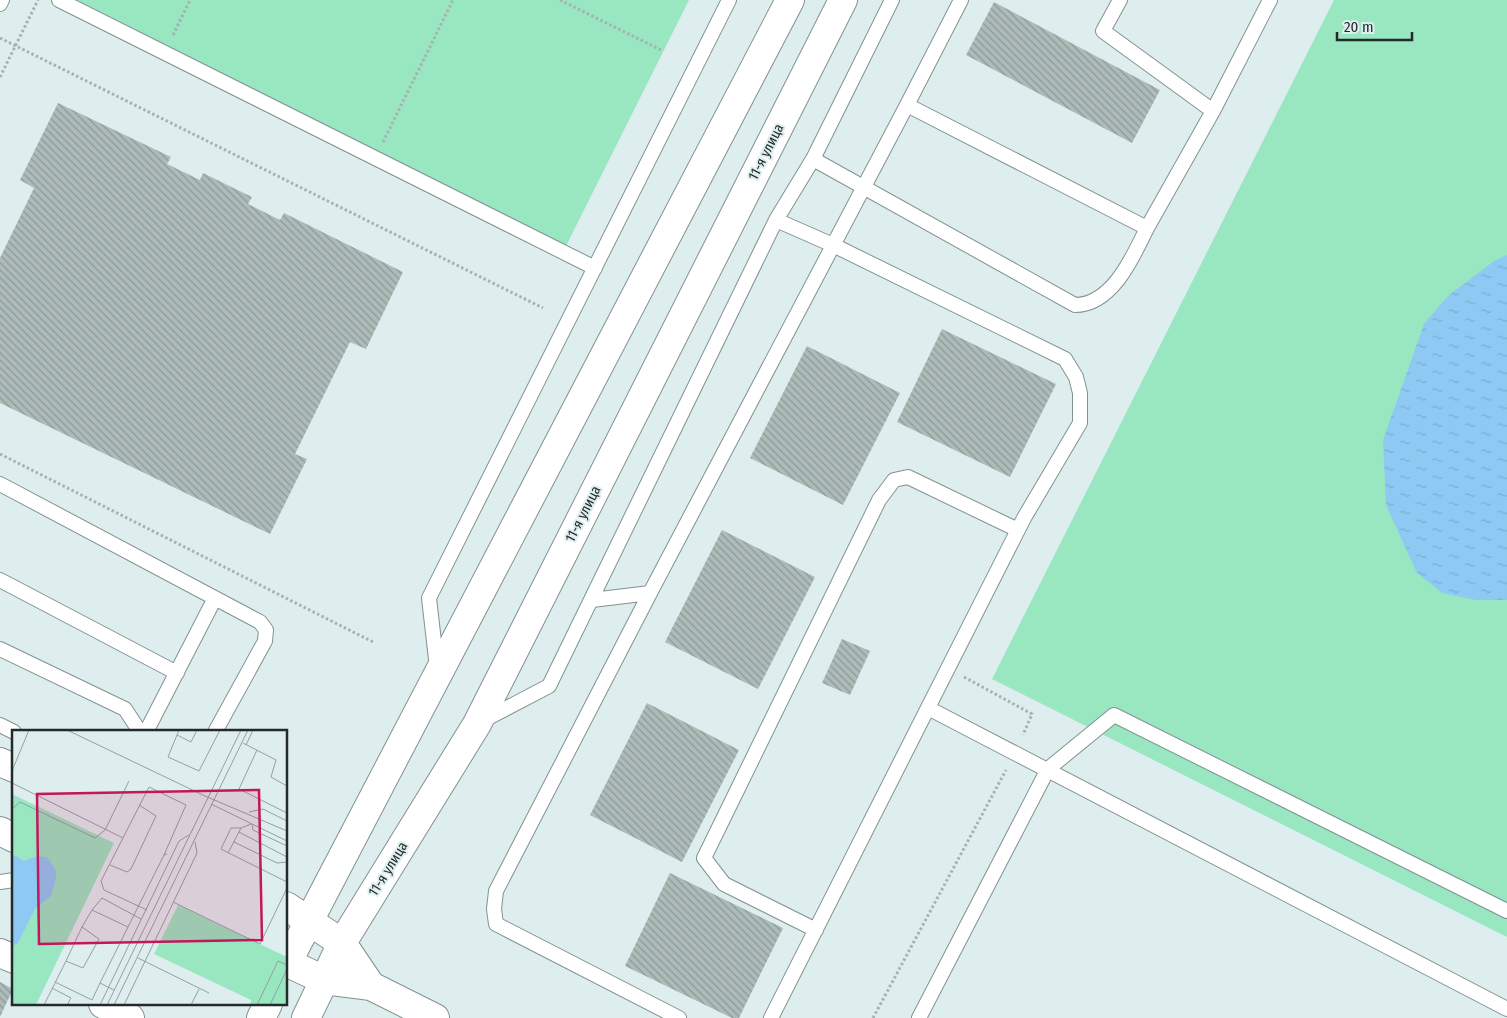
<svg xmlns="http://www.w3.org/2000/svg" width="1507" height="1018" font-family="'Fira Sans Condensed',sans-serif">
<defs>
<pattern id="water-ripples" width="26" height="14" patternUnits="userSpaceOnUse" patternTransform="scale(1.25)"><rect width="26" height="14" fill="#8ec9f4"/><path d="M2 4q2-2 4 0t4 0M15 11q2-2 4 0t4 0" fill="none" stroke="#7aadd1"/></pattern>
<pattern id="building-back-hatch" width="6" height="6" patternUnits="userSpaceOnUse" patternTransform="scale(1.25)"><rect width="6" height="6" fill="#adbcb9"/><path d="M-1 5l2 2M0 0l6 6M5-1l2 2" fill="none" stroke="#8d9997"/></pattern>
</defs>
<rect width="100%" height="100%" fill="#deeeef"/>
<path fill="#99e7c0" d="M59,0H689L564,250Z
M1334,0H1507V937L992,679Z"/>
<path fill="url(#water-ripples)" d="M1507,255V600H1476L1442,593L1417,573L1386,505L1383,440L1424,324L1449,295L1494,261Z"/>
<path fill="url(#building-back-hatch)" d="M994,2L1160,90L1132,143L966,55Z
M58,103L171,157L167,164L200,180L203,173L252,197L248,204L280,220L284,213L403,272L366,349L350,342L295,454L307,459L270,534L0,403V258L34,188L20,180Z
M942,329L1056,384L1010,477L897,422Z
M807,346L900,393L843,505L750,458Z
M722,530L815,577L758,689L665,642Z
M842,639L870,651L850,695L822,683Z
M647,703L739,750L682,862L590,815Z
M670,873L783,928L739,1018H732L625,966Z
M0,982L13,989L0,1017Z"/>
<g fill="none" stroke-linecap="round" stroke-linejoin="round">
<g stroke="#839192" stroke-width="16">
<path id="lane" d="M59,0L595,268
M961,0L907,105L1147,228L1213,111L1103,31L1120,0
M0,4L2,0
M1213,111L1270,0
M813,159L1075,305C1112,305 1133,257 1147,228
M0,484L260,622L266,630L265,641L215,732
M0,580L177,673
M650,593L496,891L494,909L496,924L679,1018
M592,600L650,593L907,105
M0,649L125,709L140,732
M437,668L429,598L729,0
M928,708L1507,1009
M482,721L549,686L776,220L813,159L892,0
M0,725L14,732
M146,732L215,598
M0,882L14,880
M816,930L724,884L704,858L879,500L894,480L908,477L1018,530
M771,1018L1024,518L1080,423V393L1076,377L1065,359L833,245L776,220
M919,1018L1048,769L1114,715L1507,911"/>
</g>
<g stroke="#839192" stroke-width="30">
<path id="street" d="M0,762L14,768
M0,831L14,838
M286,906L342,943L371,986
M0,953L14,959
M286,962L324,980L371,986L435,1018
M286,965L790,0
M103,1004L130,1018
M261,1018L268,1004
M306,1018L342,943L477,724L843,0"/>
</g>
<path stroke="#a5b2b3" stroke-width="3" stroke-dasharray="2.5 2.5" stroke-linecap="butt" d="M560,0L663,51
M173,35L190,0
M0,38L543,308
M0,77L38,0
M383,142L453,0
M0,454L375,643
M964,677L1032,714L1023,735
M873,1018L1006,770"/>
<use href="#lane" stroke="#fff" stroke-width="14"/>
<use href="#street" stroke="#fff" stroke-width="28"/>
</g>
<g text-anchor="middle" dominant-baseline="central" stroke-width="4" stroke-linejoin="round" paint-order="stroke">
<g font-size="14" fill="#242a2a" stroke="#deeeef">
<text transform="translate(766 152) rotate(-63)">11-я улица</text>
<text transform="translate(583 514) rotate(-63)">11-я улица</text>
<text transform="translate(388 869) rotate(-58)">11-я улица</text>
</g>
</g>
<g transform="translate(12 730)">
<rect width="275" height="275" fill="#deeeef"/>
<path d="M0,64L102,113L24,275H0ZM166,175L275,227V275H238L239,270L142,224Z" fill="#99e7c0"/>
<path d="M4,126L12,131L25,126L35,127L44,140V149L39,166L23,179L6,213L0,216V127Z" fill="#8ec9f4"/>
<path fill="none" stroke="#94a0a0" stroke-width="1" d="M55,0L193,66L275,101M167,0L165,5L179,12L185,0M165,5L156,27L187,41L208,0M231,13L264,30L259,47L275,56M234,15L241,0M245,20L227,59L275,83M0,41L17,0M0,53L111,108M199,74L275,111M0,79L8,72L83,108L93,100L117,51M237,82L251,79L275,91M240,94L241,100L275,116M229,98H219L209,119L275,152M227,102L275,127M222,112L265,133L275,132M216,123L229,98L239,94M98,135L115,142L119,139L144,86L127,75M161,172L248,214L275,158M80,180L90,168L129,189M135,180L92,160L89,151L137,57L174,75L152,125M116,197L152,125L155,124M126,228L197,263M54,231L70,197M43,252L80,270L88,253M40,258L59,268L55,275M32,275L54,231L71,238L87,209L70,197L80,180L116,197L88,253L102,260M88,275L167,111L177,105M95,275L229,0M102,275L236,0M112,275L185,123L183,112M179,275L187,259M245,275L266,231L275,235M258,275L275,239"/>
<path fill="#c2185b" fill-opacity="0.15" stroke="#c2185b" stroke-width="2.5" d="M247,60L250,210L27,214L25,64Z"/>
<rect width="275" height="275" fill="none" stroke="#242a2a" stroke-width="2.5"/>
</g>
<path d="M1337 32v8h75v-8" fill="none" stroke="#242a2a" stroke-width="2.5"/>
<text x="1344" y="32" font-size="15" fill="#242a2a" stroke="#deeeef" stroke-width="4" paint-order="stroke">20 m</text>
</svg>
